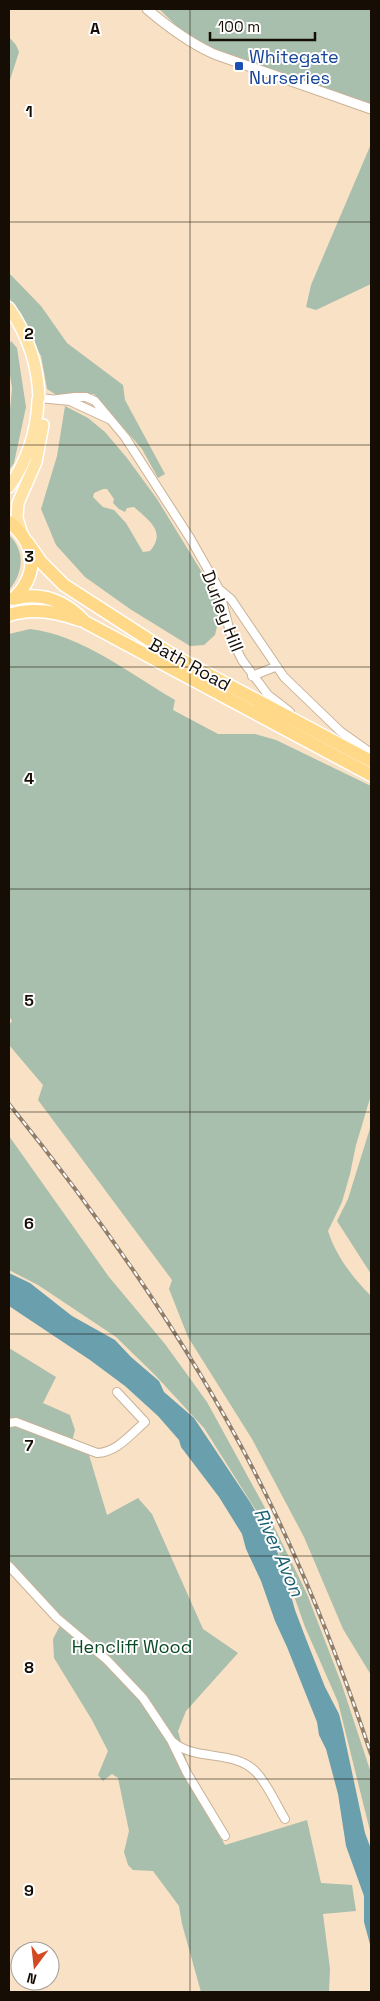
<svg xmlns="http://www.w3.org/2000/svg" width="380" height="2001" font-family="'Space Grotesk',sans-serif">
<rect width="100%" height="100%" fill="#f9e1c5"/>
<path fill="#a7bfac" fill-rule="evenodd" d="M159,9H371V105L196,42L182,31Z
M9,37L16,45L19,52L9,83Z
M371,144V284L316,310L306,307L311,285Z
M9,273L41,306L67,343L123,385L125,400L165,474L158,478L142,449L94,394H55L47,389L41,356L9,297Z
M11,341L17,348L26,407L14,463L9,470V421L12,388L9,369V345Z
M65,406L88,418L105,432L127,458L157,499L214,592L219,618L215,635L204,645L190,646L130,609L85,577L56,545L41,509L57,456ZM103,489H107L114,499L113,503L119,509L125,512L127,508L134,507C148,520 167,531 150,551L143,552L126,523L114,510L103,507L93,497L94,493Z
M9,535C26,551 23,574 9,590Z
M30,629C82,635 130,674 175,700L173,710L218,734H255L276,740L371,786V1095L356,1145L350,1174L342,1202L328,1231C336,1256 353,1278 371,1296V1675L343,1629L304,1537L252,1439L188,1337L169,1289L172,1280L38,1100L43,1085L9,1045V1025L12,1021L9,1016V634Z
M371,1125V1274L337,1221L348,1199Z
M9,1136L109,1277L165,1344L207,1402L264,1506L307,1594L342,1685L371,1773V1835L338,1702L305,1627L274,1539L204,1428L155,1375L116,1337L38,1285L9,1270Z
M9,1348L56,1377L43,1403L70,1415L75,1430L71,1445L89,1455L107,1515L138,1498L152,1514L203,1629L238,1653L186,1711L178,1731L198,1800L225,1845L307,1820L321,1883L352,1885L356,1911L323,1914L330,1969L329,1992H201L182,1924L179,1906L153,1871L133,1870L128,1865L124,1852L129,1831L118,1778L112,1774L103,1781L98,1775L108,1751L92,1720L54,1658L53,1639L63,1620L9,1563Z"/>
<path fill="#6a9fae" d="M9,1273L30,1283L72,1316L115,1340L131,1357L159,1381L164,1392L194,1418L250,1502L270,1536L281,1560L295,1610L306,1639L325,1687L339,1714L343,1730L365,1833L371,1849V1948L364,1922V1896L346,1846L338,1794L326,1749L319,1735L317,1722L287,1647L275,1621L261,1581L246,1549L242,1534L219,1497L181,1447L179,1440L158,1416L125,1386L90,1360L9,1306Z"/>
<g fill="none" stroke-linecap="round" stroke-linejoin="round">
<g stroke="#c9b297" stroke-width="10">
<path id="minor" d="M39,398L70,401L109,419
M58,399L75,397H86L95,401L125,437L190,538L219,589L232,640L242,660L268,695L290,712
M219,589L231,599L284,677L340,731L371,753
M252,676L275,667
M9,1423L16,1422L97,1453C116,1453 131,1434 145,1422L117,1392
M9,1566L57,1618L107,1660L143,1698L171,1740L187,1773L225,1836
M173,1742C196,1762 234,1749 256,1772C268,1785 276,1804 285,1819"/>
</g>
<g stroke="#c9b297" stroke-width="11">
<path id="tertiary" d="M147,9C168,27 188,42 214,54L371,109"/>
</g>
<g stroke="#fff" stroke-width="14">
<path id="primary" d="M9,308C28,335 38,365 39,398L38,400C37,432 27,461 9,487
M22,534L17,518L18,503L36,462L43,425"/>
</g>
<g stroke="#fff" stroke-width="15">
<path id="trunk" d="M9,522C36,544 40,574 13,599
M27,542L41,562L64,585L174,656L371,761
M13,599C41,591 66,601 85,622L371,775
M9,615C32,607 58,612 80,620"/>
</g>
<use href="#minor" stroke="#fff" stroke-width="8"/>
<use href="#tertiary" stroke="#fff" stroke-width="9"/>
<use href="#primary" stroke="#ffe2a6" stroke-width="11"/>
<use href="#trunk" stroke="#ffd888" stroke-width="12"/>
<g stroke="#8e7e6b" stroke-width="4">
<path id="rail" d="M9,1104C110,1229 203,1363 273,1509C311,1588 343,1670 371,1754"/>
</g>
<use href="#rail" stroke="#fff" stroke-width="2" stroke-dasharray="5.5" stroke-linecap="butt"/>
</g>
<path fill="none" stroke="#160e05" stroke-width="1" stroke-opacity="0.55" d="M190,9V1992M9,222H371M9,445H371M9,667H371M9,889H371M9,1112H371M9,1334H371M9,1556H371M9,1779H371"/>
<rect fill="#1a4fb4" stroke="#fff" stroke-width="2" x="234" y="61" width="10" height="10" rx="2.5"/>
<g text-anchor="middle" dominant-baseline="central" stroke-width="4" stroke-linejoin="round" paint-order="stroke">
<g font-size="18" fill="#164399" stroke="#fff" text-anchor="start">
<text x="249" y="56">Whitegate<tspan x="249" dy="21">Nurseries</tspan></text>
</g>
<g font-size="18" fill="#160e05" stroke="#fff">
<text transform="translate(223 611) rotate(69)">Durley Hill</text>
<text transform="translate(190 664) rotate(29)">Bath Road</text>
</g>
<g font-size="18" fill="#0b4a23" stroke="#fff">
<text x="132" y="1646">Hencliff Wood</text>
</g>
<g font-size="19" font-style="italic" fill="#186070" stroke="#fff">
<text transform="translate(279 1552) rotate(66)">River Avon</text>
</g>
</g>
<g font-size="16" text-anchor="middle" font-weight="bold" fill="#160e05" stroke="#fff" stroke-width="4" stroke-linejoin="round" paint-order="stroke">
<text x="95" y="34">A</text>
<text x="29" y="117">1</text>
<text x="29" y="339">2</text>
<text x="29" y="562">3</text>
<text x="29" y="784">4</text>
<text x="29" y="1006">5</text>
<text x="29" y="1229">6</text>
<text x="29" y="1451">7</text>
<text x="29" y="1673">8</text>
<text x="29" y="1896">9</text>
</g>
<rect width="380" height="2001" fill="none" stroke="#160e05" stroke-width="20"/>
<g transform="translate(35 1966) rotate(195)"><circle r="24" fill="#ffffff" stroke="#a29f9b"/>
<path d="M0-4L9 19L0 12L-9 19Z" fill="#d34a21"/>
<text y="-8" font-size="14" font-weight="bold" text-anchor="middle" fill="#160e05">N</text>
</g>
<path d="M210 32v8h105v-8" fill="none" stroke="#160e05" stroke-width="2.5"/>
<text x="218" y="32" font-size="15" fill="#160e05" stroke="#ffffff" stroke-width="4" paint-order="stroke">100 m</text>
</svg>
